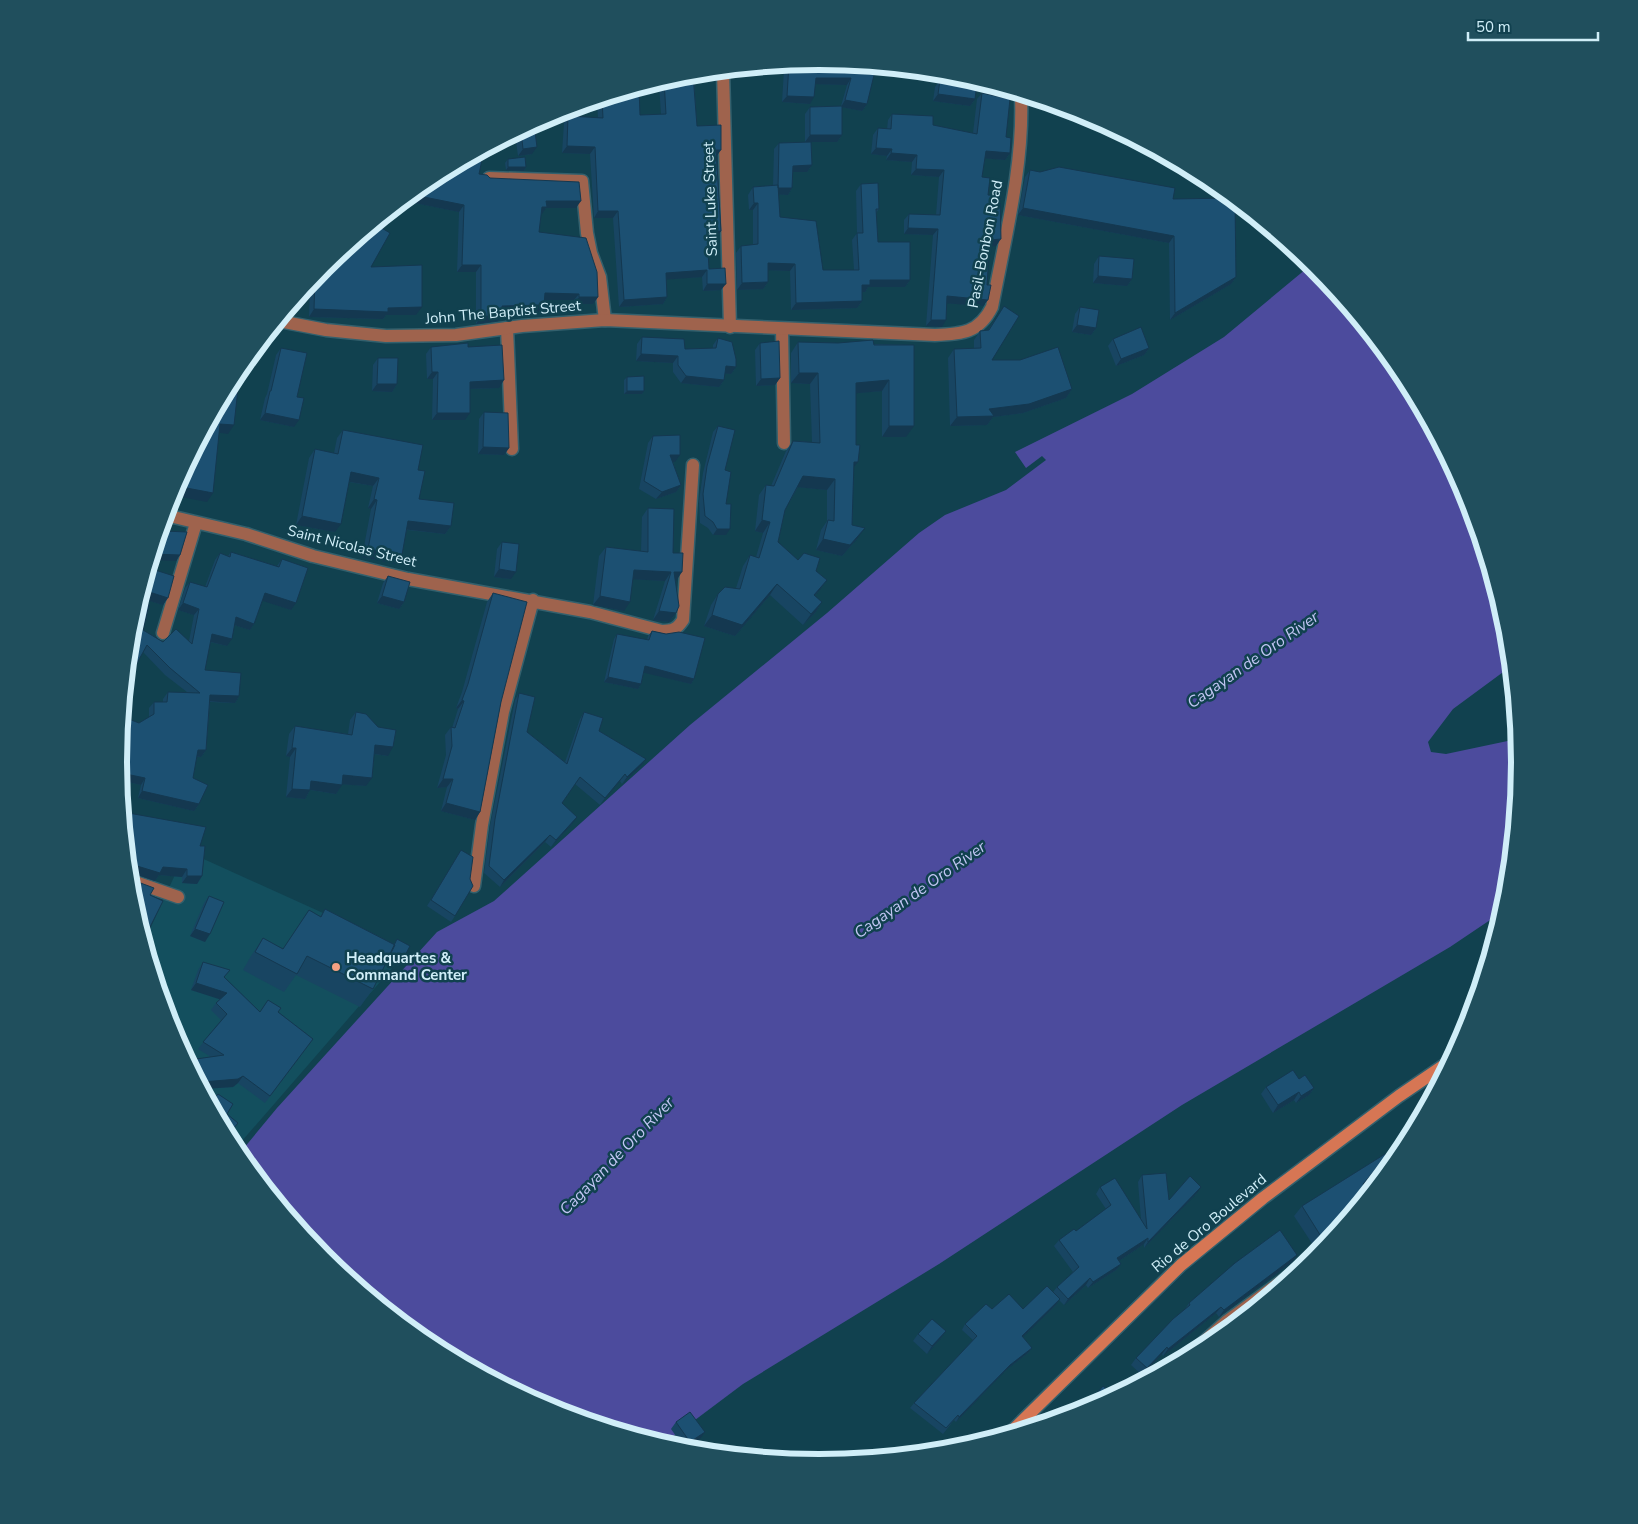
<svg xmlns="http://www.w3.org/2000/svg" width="1638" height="1524" font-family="'Nunito Sans',sans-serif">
<rect width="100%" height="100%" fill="#11414f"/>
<path fill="#134f5e" d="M186,851L407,951L235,1149L171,1030L141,928L149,931Z"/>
<path fill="#4c4b9d" d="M1312,264L1402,373L1467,494L1506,626L1510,667L1453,709L1428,742L1431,752L1446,754L1517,739L1520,762L1506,899L1502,912L1450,947L1182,1105L939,1264L743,1384L663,1444L551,1409L429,1344L323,1257L239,1154L277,1108L437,932L494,901L690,725L827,613L919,533L945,515L1006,490L1046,460L1042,456L1026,468L1015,452L1132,394L1224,337Z"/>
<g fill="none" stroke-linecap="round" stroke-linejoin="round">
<g stroke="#33606d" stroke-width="15">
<path id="minor" d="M723,71L730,327
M489,178L582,181L587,233L591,253L600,277L605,320
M507,328L512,449
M782,329L784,443
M165,515L246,534L313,556L408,579L590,612L662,631C673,631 677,629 683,620L693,465
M163,633L196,523
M138,883L178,897
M474,886L482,825L503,712L533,600
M1189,1355L1227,1321L1315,1257"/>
</g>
<g stroke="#33606d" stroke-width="15">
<path id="tertiary" d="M279,321L326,330L386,336L456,335L522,326L605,320L935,335C962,334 979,333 992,307C1005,238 1024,165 1021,95"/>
</g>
<g stroke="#33606d" stroke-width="15">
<path id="secondary" d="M1010,1433L1181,1265L1263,1198L1399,1096L1449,1062"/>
</g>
<use href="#minor" stroke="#9f634d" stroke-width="12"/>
<use href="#tertiary" stroke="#9f634d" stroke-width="12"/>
<use href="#secondary" stroke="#d67654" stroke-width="12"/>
</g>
<path fill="#184562" d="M819,61L867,66V104L862,111L842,107V135L837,142H811L812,165L807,172H793L792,188L788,195L778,194L780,217L823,270H854L852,240L857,233L856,191L861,184L879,209L876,213L878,242L910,280L905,287H868L865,292H862V301L857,308L791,310L790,271L768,270V282L763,289L737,290L736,253L741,246L753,245V210H749L748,195L753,187L773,186L774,149L779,143L805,142V114L810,107L841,106L847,85L815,84L810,104L782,102L784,70L738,73V69Z
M701,73L698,77H694L697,126L717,157L721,231L716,238H707L709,269L721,290L703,291L702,277L666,279L667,297L663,304L619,307L613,218H594L590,154L562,153L564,123L568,116L598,118L597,101L639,88L640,115L661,114L659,84L660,81L683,75Z
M940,80L975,99L970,106L933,101L935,87Z
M982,93L1006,137L1010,153L1005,160L985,158L982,177L988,195L996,246H990L983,306L947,303L942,327L926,326L933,235L904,234V220L909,214L936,215L939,177L911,175L912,162L886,160L887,156L871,154L873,135L878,128L887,129L888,120L892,114L933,125L973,133L977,99Z
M534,124L532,154L518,156L515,134Z
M508,159L526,167L524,171L506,170L505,163Z
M466,160L479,174L576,208H546L541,214L539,232L598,297L593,304H574V300H545L544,305L539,312L502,313L498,321L476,324V272H457L459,212L415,203L417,190L430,179L442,176V173Z
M1030,170L1173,199L1236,277L1231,284L1170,320L1169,243L1018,215L1025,177Z
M1099,256L1132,279L1127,286L1093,283L1094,264Z
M324,266L371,267L416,315H386L383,319L309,317L310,284H309Z
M1004,306L992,360L1072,389L1066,398L1023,413L993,417L987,425L950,426L948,358L954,349H974V340L980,331L988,330Z
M1080,307L1096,328L1091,335L1072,332L1075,314Z
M642,337L685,349L713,348V345L718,338L736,367L731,374L725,373L724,380L719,387L681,383L673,372V363L636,361L637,344Z
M1113,339L1149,348L1144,355L1116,366L1108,346Z
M798,342L914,345L906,437H882V391L856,393L852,525L857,539L842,556L816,550L821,530L827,521V490L798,487L785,510L778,542L798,560L816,571L827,580L815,596L822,602L815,613L803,625L770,595L735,636L704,626L711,605L718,594L736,588L743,566L750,555L756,557L763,533L755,531L759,495L766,485L771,486L786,451L793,441L812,442L810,384L791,383V353Z
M760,343L780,378L775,385L756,386L755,350Z
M431,347H468L499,388L470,389L465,420H432L433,379H427L426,354Z
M281,348L294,427L260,420L265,398L267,394L276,355Z
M378,358L397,384L392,392L372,391L373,365Z
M627,377L644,391L642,394H624V380Z
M484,412L509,448L504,455L478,454L479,419Z
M718,426L725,470L726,535H713L708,528L700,523L699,501L703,473L713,432Z
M343,430L418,470L419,499L451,526L445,534L407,530L396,564L362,557L371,509L368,508L373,486L349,482L335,532L296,525L309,458L315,449L334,453L337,438Z
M653,436L675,462H673L681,485L676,492L656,499L639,489L648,443Z
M648,508L673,553L676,581V613L669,622L653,620L665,581L633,579L624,611L593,605L599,556L606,547L641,551L642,517Z
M502,542L511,579L494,577L497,549Z
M231,552L277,566L282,559L291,610L262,600L254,624L250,630L234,625L227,646L210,642L205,670L239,696L235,703L210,702L206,750L201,757H196L193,778L199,804L194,811L138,798L141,785L120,780L118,762L122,724L126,718L139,723L149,717V708L154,702H163V699L168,692H187L165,675L143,652L131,671L127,669L132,625L149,568L163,605L141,598L143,630L163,642L189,641L194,615L178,610L185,588L190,582L205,587L215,560L220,553L228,556Z
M388,576L404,602L399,609L377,603L383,583Z
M493,593L501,702L480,812L475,820L441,811L447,787L437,788L446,755L445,735L451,727L452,728L458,709L456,708L462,692L487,602Z
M652,631L666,634L694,679L691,684L644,672L641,684L638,689L604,682L614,639L617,634L647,640L648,636Z
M519,693L527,732L565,762L580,719L584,712L599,731L646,759L641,766L622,784L620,781L600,805L575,784L562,803L572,824L551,847L545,842L500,887L484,873L490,826L515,700Z
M356,712L388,756L374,754L366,786L342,784L336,794L310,790L305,799L286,797L290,757L286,756L289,734L295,726L348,734L350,720Z
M200,846L202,876L197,884L182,883V877L159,875L155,881L132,873H129Z
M461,850L455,916L451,922L427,906Z
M150,895L149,929L144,936H143L132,898Z
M209,896L205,942L190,936L204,903Z
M325,909L394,944L397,939L401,963L398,966L387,960L373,989L360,1007L296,975L284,992L243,970L251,956L263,938L283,949L309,910L320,917Z
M203,962L224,977L260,1012H278L313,1039L265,1103L238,1083L233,1087L203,1089L191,1066L196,1059L211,1057L198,1049L221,1020L211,1010L216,1003L220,999L191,990L198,970Z
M1299,1079L1314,1088L1309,1095L1296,1103L1294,1100L1273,1113L1261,1094L1266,1087Z
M1387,1156L1380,1166L1364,1186L1368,1192L1329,1240L1315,1248L1294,1216L1302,1206Z
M1142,1175L1169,1200L1197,1193L1144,1248V1244L1119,1261L1121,1264L1116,1270L1088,1288L1086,1285L1064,1305L1059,1300L1056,1305L1023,1337L1032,1348L1028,1353L1006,1370L956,1422L954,1420L943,1434L910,1408L914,1403L973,1340L962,1330L965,1324L992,1309H1023L1053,1292L1057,1287L1073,1272L1054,1246L1059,1240L1076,1231L1106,1209L1096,1194L1100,1187L1141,1220L1138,1182Z
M1297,1255L1292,1262L1219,1317L1216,1313L1163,1356L1162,1354L1142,1375L1131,1365L1136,1358L1185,1309L1189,1303Z
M946,1331L941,1338L927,1354L913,1341L918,1334Z
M1132,1386L1087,1410L1083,1411L1091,1400Z
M676,1422L700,1439L685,1449L671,1429Z"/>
<path fill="#143850" d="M788,64L784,70L738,73L741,69Z
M701,73L698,77H688L691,74Z
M816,78H851L847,85L811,84Z
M938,94L975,99L970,106L933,101Z
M787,96L814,97L810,104L782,102Z
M845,100L867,104L862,111L841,107Z
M566,113L561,120L537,122L551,114Z
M810,135H842L837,142H805Z
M567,146L595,147L590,154L562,153Z
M537,147L532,154L518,156L523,149Z
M876,148L892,149L887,156L871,154Z
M716,150H721L716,157Z
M986,151L1010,153L1005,160L981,158Z
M891,153L917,155L912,162L886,160Z
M812,165L807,172H788L793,166Z
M508,167H526L524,171L506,170Z
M916,169L944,170L939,177L911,175Z
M778,188H792L788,195L773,194Z
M419,196L464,205L459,212L415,203Z
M546,201H581L576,208H546L542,214H537Z
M754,203H758L753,210H749Z
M1023,208L1174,236L1169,243L1018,215Z
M598,211H618L613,218H594Z
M908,228L938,229L933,235L904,234Z
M721,231L716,238L702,239L707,232Z
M1001,239L996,246L985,247L990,240Z
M768,263L795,264L790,271L763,270Z
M462,265H481L476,272H457Z
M707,270L702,277L661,280L666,273Z
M1098,276L1132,279L1127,286L1093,283Z
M1236,277L1231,284L1170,320L1175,313Z
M870,280H910L905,287H868L865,292H857L862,285Z
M768,282L763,289L737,290L742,283Z
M707,284H726L721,290L703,291Z
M545,293L579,294L574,300H540Z
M947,296L988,300L983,306L942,303Z
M579,297H598L593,304H574Z
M667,297L663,304L619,307L624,300Z
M862,301L857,308L791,310L796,303Z
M544,305L539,312L498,313L502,306Z
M422,307L416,315H386L383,319L309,317L314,309Z
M502,314L498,321L476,324L481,317Z
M931,320H946L942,327L926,326Z
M1077,325L1096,328L1091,335L1072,332Z
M1149,348L1144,355L1116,366L1121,359Z
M641,354L678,356L673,363L636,361Z
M726,366L736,367L731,374L721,373Z
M432,372H438L433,379H427Z
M799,373H818L810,384L791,383Z
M686,376L724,380L719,387L681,383Z
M780,378L775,385L756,386L761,379Z
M504,380L499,388L465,389L470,382Z
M889,380L882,391L848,394L856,383Z
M377,384H397L392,392L372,391Z
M1072,389L1066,398L1023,413L993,417L987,425L950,426L957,417Z
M627,391H644L642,394H624Z
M265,413L299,420L294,427L260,420Z
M437,413H470L465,420H432Z
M220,424L234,425L228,434L214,432Z
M889,426H914L906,437H882Z
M483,447L509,448L504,455L478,454Z
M670,455H680L675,462H665Z
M854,462H858L850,472Z
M351,472L379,478L373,486L345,481Z
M803,476L835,479L827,490L796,487Z
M681,485L676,492L656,499L662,492Z
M176,486L213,493L207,502L171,495Z
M374,499L377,500L371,509L368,508Z
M302,516L341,524L335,532L296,525Z
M762,520L770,522L763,533L755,531Z
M408,521L451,526L445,534L402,529Z
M865,528L857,539L842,556L816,550L823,539Z
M717,529H730L726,535H713Z
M368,549L402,555L396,564L362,557Z
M153,554L180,555L176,561L151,560Z
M499,569L516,572L511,579L494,577Z
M634,570L671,572L665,581L628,579Z
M674,572H682L676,581H668Z
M827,580L819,591L806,605L814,595Z
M777,584L770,595L735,636L704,626L712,615Z
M143,590L168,598L163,605L140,598Z
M265,593L296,603L291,610L260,600Z
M382,596L404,602L399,609L377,603Z
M600,596L630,602L624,611L593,605Z
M822,602L815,613L803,625L811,614Z
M183,603L199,609L194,615L178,610Z
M659,611L676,613L669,622L653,620Z
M236,617L254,624L250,630L231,624Z
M212,634L232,639L227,646L207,641Z
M645,666L694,679L691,684L641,672Z
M608,677L641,684L638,689L604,682Z
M210,695L239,696L235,703L206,701Z
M462,700L464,701L458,709L456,708Z
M375,745L393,747L388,756L369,753Z
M292,748H296L290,757L286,756Z
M198,750H206L201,757L193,756Z
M646,759L641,766L622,784L627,777Z
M118,760L123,761L119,767L118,762Z
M121,773L145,778L141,785L120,780L119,774Z
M625,774L620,781L600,805L605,798Z
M343,775L372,778L366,786L338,784Z
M443,779H453L447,787L437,788Z
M311,781L342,785L336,794L305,789Z
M292,789L310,790L305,799L286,797Z
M142,791L199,804L194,811L138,798Z
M446,803L480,812L475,820L441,811Z
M577,817L572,824L551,847L556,840Z
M550,835L545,842L500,887L504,880Z
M133,866L163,867L187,869L182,877L159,875L155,881L132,873H129V870Z
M187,876H202L197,884L182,883Z
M195,929L210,934L205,942L190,936Z
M196,983L227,993L222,1000L191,990Z
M198,1072H201L197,1078L196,1075Z
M243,1076L238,1083L233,1087L203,1089L200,1084L202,1082Z
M1314,1088L1309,1095L1296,1103L1301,1096Z
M1299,1092L1294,1100L1273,1113L1278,1105Z
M1387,1156L1380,1166L1356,1195L1363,1184Z
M1201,1187L1197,1193L1144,1248L1148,1242Z
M1339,1228L1329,1240L1315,1248L1322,1238Z
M1148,1238L1144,1244L1113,1265L1117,1258Z
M1297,1255L1292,1262L1219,1317L1224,1310Z
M1121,1264L1116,1270L1088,1288L1093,1282Z
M1090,1278L1086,1285L1064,1305L1068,1299Z
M1060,1299L1056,1305L1019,1341L1022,1336Z
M1221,1307L1216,1313L1163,1356L1168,1349Z
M946,1331L941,1338L927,1354L932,1346Z
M1167,1347L1162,1354L1142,1375L1147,1368Z
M1032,1348L1028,1353L1006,1370L956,1422L959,1417L1010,1365Z
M705,1432L700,1439L685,1449L690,1442Z"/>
<path fill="#1c5072" stroke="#143850" d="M819,61L876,67L867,104L845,100L851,78H816L814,97L787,96L789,64Z
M693,74L697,126L721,125V150H716L721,231L707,232L709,269L725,268L726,284H707V270L666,273L667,297L624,300L618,211H598L595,147L567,146L568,116L603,118L602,99L639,88L640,115L666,114L664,80L683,75Z
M940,80L977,84L975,99L938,94Z
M982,93L1010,99L1006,137L1011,138L1010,153L986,151L982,177L990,178L988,195L1000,196L1001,239L990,240L987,285H991L988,300L947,296L946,320H931L938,229L908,228L909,214L940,215L944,170L916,169L917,155L891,153L892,149L876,148L878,128L891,129L892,114L933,116V125L977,134Z
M842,106V135H810V107Z
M566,110V113L551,114Z
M534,124L537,147L523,149L521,131Z
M811,142L812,165L793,166L792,188H778L779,143Z
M525,157L526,167H508V159Z
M466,160H482L479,174L487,175L490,178L579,182L581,201H546L547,207H542L539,232L586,238L597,272L598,297H579V294L545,293L544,305L502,306V314L481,317V265H462L464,205L419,196L421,186L430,179L438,175L445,177L446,170Z
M1059,167L1175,188L1173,199L1231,198L1235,201L1236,277L1175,313L1174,236L1023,208L1030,170L1040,172Z
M878,183L879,209H876L878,242H910V280H870V285H862V301L796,303L795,264L768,263V282L742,283L741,246L758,244V203H754L753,187L778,185L780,217L816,221L823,270H859L857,233H863L861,184Z
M375,224L390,233L371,267L422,265V307L388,308V312L314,309L315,277L324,266Z
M1099,256L1134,259L1132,279L1098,276Z
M1004,306L1019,316L992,360H1020L1058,347L1072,389L1029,404L989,409L994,416L957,417L954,349L981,348L980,331L989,330Z
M1080,307L1099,310L1096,328L1077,325Z
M1141,327L1149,348L1121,359L1113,339Z
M642,337L684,339L685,349L716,348L718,338L732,342L736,359V367L726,366L724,380L686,376L678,365V356L641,354Z
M873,340L874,345H914V426H889V380L856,383V445H860L858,462H854L852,525L865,528L850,545L823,539L828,520L834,521L835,479L803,476L785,510L778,542L798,560L804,553L820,558L816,571L827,580L814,595L822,602L811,614L777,584L742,625L712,615L718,594L725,587L740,589L750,555L759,558L770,522L762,520L766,485L774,486L793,441L820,443L818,373H799L798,342L838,343Z
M779,341L780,378L761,379L760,343Z
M468,343V347L502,345L504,380L470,382V413H437L438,372H432L431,347Z
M281,348L307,353L297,397L304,398L299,420L265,413L270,391H271Z
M378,358H398L397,384H377Z
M644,376V391H627V377Z
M228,389H238L234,425L220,424L213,493L176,486Z
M484,412L508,413L509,448L483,447Z
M718,426L735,430L725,470L731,472L726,504H731L730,529H717L713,522L705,516L703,494L707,466Z
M343,430L423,445L418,470L425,471L419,499L454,503L451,526L408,521L402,555L368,549L377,500L374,499L379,478L351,472L341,524L302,516L315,449L338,454Z
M680,435V455H670L681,485L662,492L644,481L653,436Z
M648,508L674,509L673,553H683L682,572H674L679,606L676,613L659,611L671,572L634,570L630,602L600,596L606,547L648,552Z
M161,530L164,531L187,532L180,555L153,554Z
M502,542L519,544L516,572L499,569Z
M231,552L279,567L282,559L308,568L296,603L265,593L254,624L236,617L232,639L212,634L205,670L241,673L239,696L210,695L206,750H198L193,778L208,785L199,804L142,791L145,778L121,773L123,761L118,760L121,731L126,718L139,723L154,714V702H167L168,692L200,693L170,668L147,645L136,665L128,660L132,625L140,597L149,605L143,630L163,642L176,629L192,644L199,609L183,603L190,582L207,587L220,553L230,557Z
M149,568L174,576L168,598L143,590Z
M388,576L410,582L404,602L382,596Z
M493,593L527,602L501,702L480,812L446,803L453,779H443L452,746L451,727L455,728L464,701L462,700L468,684Z
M652,631L666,634L679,632L705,638L694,679L645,666L641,684L608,677L617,634L649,640Z
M519,693L535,697L527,732L567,764L584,712L603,718L599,731L646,759L627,777L625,774L605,798L580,777L562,803L577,817L556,840L550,835L504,880L489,866L495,819Z
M356,712L366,714L378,727L396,730L393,747L375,745L372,778L343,775L342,785L311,781L310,790L292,789L296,748H292L295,726L352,735Z
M123,812L206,827L200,846H205L202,876H187V869L163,867L160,873L137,866H133L129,870Z
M461,850L473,857L470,879L473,886L455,916L431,900Z
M130,879L154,888L150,895L163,901L149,929L139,924L138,921L141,915L136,913L132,898Z
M209,896L224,902L210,934L195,929Z
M325,909L395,945L373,989L307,956L297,974L255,952L263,938L283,949L309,910L321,917Z
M397,939L410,946L401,963L389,956Z
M203,962L230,970L224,977L260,1012L268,1000L281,1008L278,1012L313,1039L270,1096L243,1076L238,1079L202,1082L201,1072H198L196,1059L224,1055L203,1042L227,1014L216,1003L227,993L196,983Z
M1293,1070L1299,1079L1305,1075L1314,1088L1301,1096L1299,1092L1278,1105L1266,1087Z
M218,1094L233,1104L227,1114L238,1123L228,1135L210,1103Z
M1385,1154L1387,1156L1363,1184L1368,1192L1339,1228L1322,1238L1302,1206Z
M1166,1173L1169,1200L1190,1176L1201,1187L1148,1242V1238L1117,1258L1121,1264L1093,1282L1090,1278L1068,1299L1057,1287L1079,1267L1059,1240L1074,1229L1076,1231L1111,1205L1100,1187L1115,1178L1147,1229L1142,1175Z
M1280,1230L1297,1255L1224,1310L1221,1307L1168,1349L1167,1347L1147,1368L1136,1358L1173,1319L1190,1305L1189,1303L1235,1263Z
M1047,1286L1060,1299L1022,1336L1032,1348L1010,1365L959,1417L958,1415L946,1428L914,1403L977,1336L965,1324L986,1304L992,1309L1009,1294L1023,1309Z
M932,1319L946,1331L932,1346L918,1334Z
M1125,1379L1132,1386L1096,1405L1091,1400L1103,1386L1111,1393Z
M690,1412L705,1432L690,1442L676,1422Z"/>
<circle fill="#f3a082" stroke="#11414f" stroke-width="2" cx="336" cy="967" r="5"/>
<g text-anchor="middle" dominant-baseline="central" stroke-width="5" stroke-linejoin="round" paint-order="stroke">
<g font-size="15" fill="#d0eef8" stroke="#11414f">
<text transform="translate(710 199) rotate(-92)">Saint Luke Street</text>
<text transform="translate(985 244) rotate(-79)">Pasil-Bonbon Road</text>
<text transform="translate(503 312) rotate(-5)">John The Baptist Street</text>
<text transform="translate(352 546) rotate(14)">Saint Nicolas Street</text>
<text transform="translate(1209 1223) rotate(-40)">Rio de Oro Boulevard</text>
</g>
<g font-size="15" font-weight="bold" fill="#d0eef8" stroke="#11414f" text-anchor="start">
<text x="346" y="958">Headquartes &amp;<tspan x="346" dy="17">Command Center</tspan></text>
</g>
<g font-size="16" font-style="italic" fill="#c2c6f4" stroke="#11414f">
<text transform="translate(1253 660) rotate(-35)">Cagayan de Oro River</text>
<text transform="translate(920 890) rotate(-35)">Cagayan de Oro River</text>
<text transform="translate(617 1156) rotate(-46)">Cagayan de Oro River</text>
</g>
</g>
<path d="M0 0H1638V1524H0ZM127 762a692 692 0 1 1 1384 0a692 692 0 1 1-1384 0Z" fill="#204f5d" fill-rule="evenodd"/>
<path fill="none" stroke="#d0eef8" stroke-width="6" d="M127 762a692 692 0 1 1 1384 0a692 692 0 1 1-1384 0Z"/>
<path d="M1468 32v8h130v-8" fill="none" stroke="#d0eef8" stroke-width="2.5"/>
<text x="1476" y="32" font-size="15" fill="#d0eef8" stroke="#11414f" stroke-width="4" paint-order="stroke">50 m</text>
</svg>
